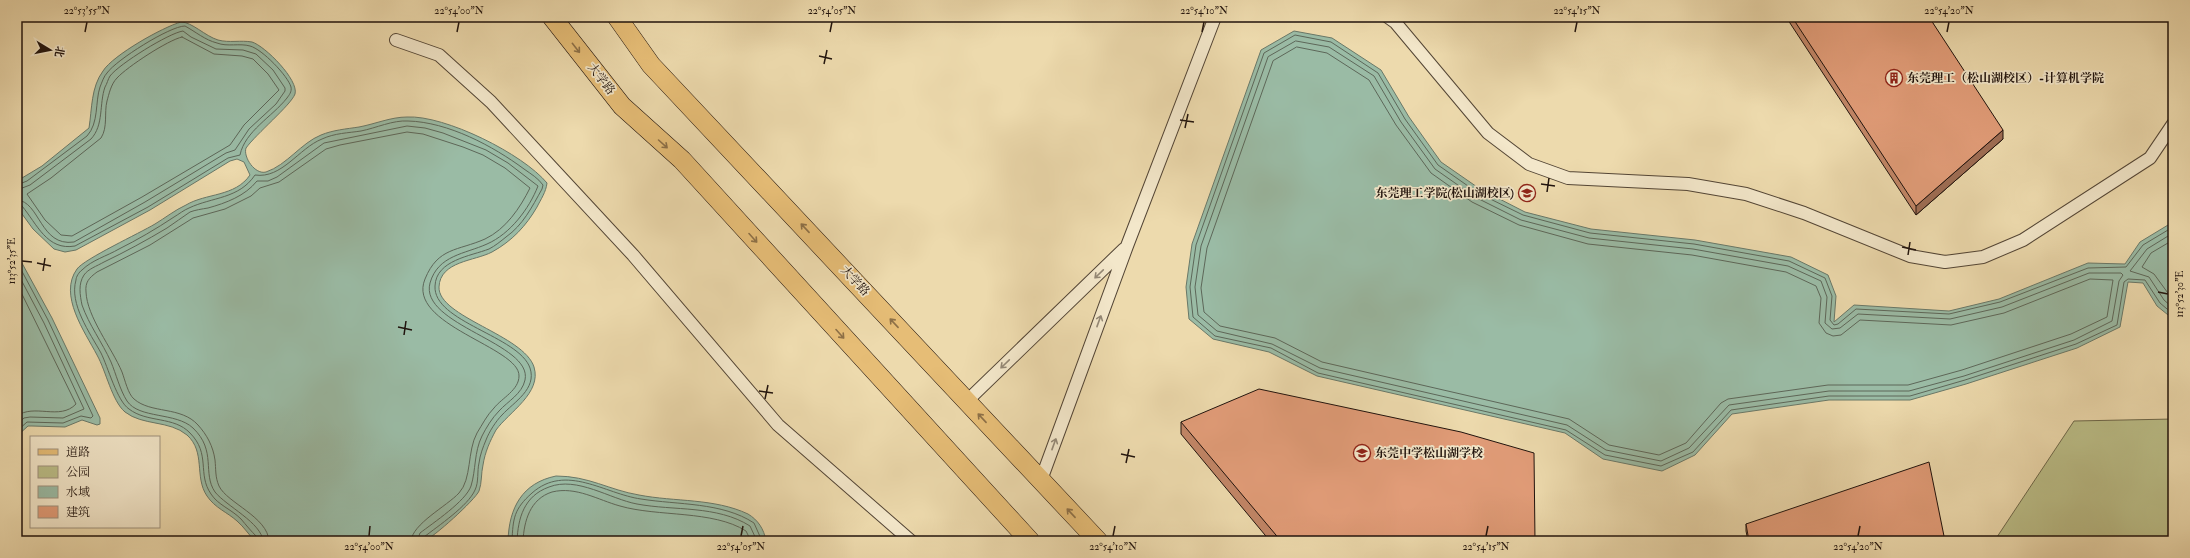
<svg xmlns="http://www.w3.org/2000/svg" width="2190" height="558" font-family="'IM FELL Double Pica','Noto Serif SC',serif">
<rect width="100%" height="100%" fill="#eddaad"/>
<filter id="stains"><feTurbulence type="fractalNoise" baseFrequency=".005" numOctaves="4"/><feColorMatrix values="0 0 0 0 .2 0 0 0 0 .09 0 0 0 0 .02 0 0 0 .5 -.17"/></filter>
<radialGradient id="worn" r=".72"><stop offset=".6" stop-color="#630" stop-opacity="0"/><stop offset="1" stop-color="#630" stop-opacity=".3"/></radialGradient>
<path fill="#bbbe88" stroke="#6e684a" d="M2173,419V541H1997V537L2074,421Z"/>
<path fill="#9abba5" stroke="#697868" d="M181,22C192,22 205,36 218,40C229,43 241,40 252,42C265,46 299,80 295,94C291,105 256,134 246,148C243,157 255,175 266,172C287,165 301,143 321,135C333,130 346,129 359,127C375,124 391,117 407,117C445,115 523,154 547,183C546,192 541,199 537,207C526,226 512,241 492,252C475,261 440,261 439,287C438,317 524,335 534,367C542,393 509,412 496,430C490,441 485,452 483,465C481,473 482,483 479,491C475,500 433,538 424,541C414,544 392,541 380,541C339,541 297,541 255,541C249,535 244,527 237,521C227,512 215,508 207,496C194,477 206,452 187,435C169,420 143,426 125,412C112,401 106,371 97,355C85,332 58,295 77,269C84,259 140,233 155,224C165,218 175,210 186,205C206,193 235,197 250,175L244,162L237,159L230,161L150,210L76,250L65,252L54,249L33,229L17,207V181L42,166L89,128C92,109 91,87 103,71C113,55 163,27 181,22Z
M1294,31L1332,38L1381,70L1409,117L1441,162L1480,189L1525,212L1591,229L1695,240L1791,257L1828,275L1836,296L1834,322L1854,305L1949,311L1999,299L2088,263L2125,264L2140,242L2173,222V319L2157,306L2143,283L2128,282L2120,327L2077,348L1966,384L1910,400H1829L1732,414L1695,455L1662,471L1603,459L1565,433L1317,376L1269,352L1213,339L1189,319L1186,287L1192,244L1261,50Z
M17,254L52,318L100,418V424L97,425L82,420L65,427L32,426H28L17,436Z
M556,476C589,476 609,490 639,495C675,502 714,498 748,514C758,520 764,529 766,541H508C509,508 522,483 556,476Z"/>
<g fill="none" stroke-linecap="round" stroke-linejoin="round">
<path stroke="#5d6759" stroke-width="1" d="M182,37L214,54L242,56L253,59L268,74L279,90L244,125L230,145L142,197L72,236L61,235L45,220L27,194L51,178L101,138C108,127 104,113 107,101C109,94 111,84 117,78C127,67 168,40 182,37Z
M1296,41L1329,47L1374,76L1401,122L1435,169L1475,197L1521,220L1589,238L1693,249L1788,266L1821,281L1827,297L1825,323L1832,329L1840,328L1858,314L1950,319L2002,307L2089,273H2121L2123,275L2119,281L2112,321L2074,340L1964,376L1909,391H1829L1729,405L1689,448L1661,461L1606,450L1567,425L1320,368L1272,344L1217,331L1198,315L1195,287L1201,246L1268,57Z
M1297,47L1327,53L1369,80L1396,125L1431,173L1472,202L1519,225L1588,244L1692,255L1786,272L1816,286L1821,298L1819,323L1826,333L1833,336L1841,335L1860,320L1951,325L2004,313L2090,279L2113,280L2107,317L2071,334L1962,370L1908,385H1828L1728,399L1721,403L1686,443L1659,455L1609,445L1569,419L1322,362L1275,338L1220,326L1204,312L1201,288L1207,248L1273,61Z
M17,185L27,181L87,136C99,123 95,102 100,87C102,82 104,76 107,73C116,60 170,26 185,26C196,32 205,40 217,43C227,47 240,43 250,46C262,49 288,76 291,87C292,92 289,95 287,98C272,117 245,131 240,155L228,158L148,207L75,246C47,251 37,224 22,206L17,205
M17,190L30,185L91,139C104,125 99,104 105,87C107,84 108,79 110,76C119,64 169,33 183,31L191,37L216,49L243,50L256,54L273,70L285,88V91L276,104L249,129L235,150L226,153L145,202L74,242C40,247 40,201 17,200
M2173,227L2143,245L2126,267L2088,268L2000,302L1949,314L1856,309L1838,324L1834,325L1830,320L1832,296L1825,278L1789,261L1694,244L1590,233L1523,215L1478,193L1438,165L1405,119L1378,73L1331,42L1295,35L1264,53L1196,245L1190,287L1193,317L1215,336L1271,348L1318,373L1566,430L1605,455L1661,466L1693,452L1731,410L1829,396H1910L1965,380L2076,344L2117,325L2124,282L2128,279L2145,280L2160,303L2173,314
M2173,233L2147,249L2130,271L2149,277L2164,300L2173,308
M2173,240L2151,253L2142,267L2154,274L2173,300
M17,262L48,320L93,416L91,418L81,416L63,423L27,422L17,431
M17,272L44,323L84,409L63,418L30,417L24,418L17,424
M17,284L76,404C60,421 34,403 17,416
M258,541L257,537C251,531 246,525 241,519C231,509 218,505 211,494C197,474 211,454 190,433C174,416 147,423 129,409C117,401 108,367 101,353C90,333 69,304 76,280C76,277 79,272 82,270C92,260 107,256 119,249C137,240 156,229 174,217C179,214 184,210 189,208C212,197 239,199 255,175C282,179 299,148 322,139C335,133 348,133 361,131C376,128 393,120 408,121C448,122 493,146 524,169C531,174 538,178 543,185L542,189C532,207 523,225 506,237C501,241 495,246 489,249C471,256 436,260 435,286C433,322 519,336 530,368C537,389 514,402 502,415C496,421 489,432 486,440C483,447 480,455 479,463C477,471 479,482 475,490C468,506 438,526 424,537L423,541
M263,541C262,523 226,506 215,492C202,473 217,451 193,428C176,412 139,419 127,401C120,390 116,374 111,362C102,342 89,325 82,305C80,295 78,284 84,275C88,269 97,266 104,262C125,252 147,240 167,228C175,223 182,217 190,212C195,210 202,209 208,208C226,203 245,196 257,181H268L277,177L324,143L407,126L425,128L443,133L486,150L508,163L538,186C529,209 510,234 487,244C465,254 438,255 430,283C419,325 533,343 525,380C522,394 508,401 499,411C492,418 486,428 482,436C474,452 476,470 471,486C466,501 433,523 420,533L417,541
M269,541C268,517 227,503 219,486C215,477 216,469 215,460C213,446 207,435 198,425C181,406 151,414 134,399C128,394 125,380 122,372C112,348 87,317 86,292C85,282 89,278 97,272L150,245L193,218L225,209L251,196L260,188L279,182L326,149L340,145L407,132L423,134L463,147L483,155L505,168L530,188C520,208 506,229 485,239C458,251 438,247 425,279C406,325 520,347 519,376C519,390 502,398 494,408C487,415 482,425 477,433C467,451 472,479 459,493C447,506 412,524 411,541
M512,541C513,518 514,509 532,493C566,463 605,494 641,499C678,505 722,502 754,523L762,541
M517,541C518,518 524,496 549,487C577,476 610,499 637,504C674,511 717,505 750,526L757,541
M523,541C524,521 530,499 552,492C576,486 598,500 620,506C658,517 713,510 746,531L751,541"/>
<g stroke="#534535" stroke-width="14">
<path id="street" d="M1388,17L1395,22L1488,133L1529,164L1568,178L1688,184L1746,194L1804,213L1910,256L1945,262L1983,257L2023,240L2150,158L2173,124
M396,40L439,55L491,102L633,255L778,425L911,541
M967,401L1124,249
M1041,480L1127,246L1215,17"/>
</g>
<g stroke="#20130d" stroke-width="20">
<path id="primary" d="M552,17L622,106L682,160L1030,541
M617,17L651,65L1098,541"/>
</g>
<use href="#street" stroke="#f3e7ca" stroke-width="12"/>
<use href="#primary" stroke="#e6bd76" stroke-width="19"/>
</g>
<path fill="#c28667" stroke="#20130d" d="M1786,17H1929L2003,139L1916,215Z
M1181,422L1535,541H1270L1181,434Z
M1746,524L1945,541H1748L1746,531Z"/>
<path fill="#9e6d54" stroke="#20130d" d="M2003,130V139L1916,215V206Z"/>
<path fill="#e19c78" stroke="#20130d" d="M1792,17H1929L2003,130L1916,206Z
M1259,389L1461,432L1534,453L1535,541H1281L1181,422Z
M1929,462L1945,541H1749L1746,524Z"/>
<defs><path id="oneway-shaft" d="M-6 0H5M1.5-3L5.5 0L1.5 3" fill="none" stroke-width="1.6" stroke-linecap="round" stroke-linejoin="round"/></defs>
<g stroke="#8d7047">
<use href="#oneway-shaft" transform="translate(576 48) rotate(52)"/>
<use href="#oneway-shaft" transform="translate(663 144) rotate(42)"/>
<use href="#oneway-shaft" transform="translate(805 228) rotate(-133)"/>
<use href="#oneway-shaft" transform="translate(753 238) rotate(48)"/>
<use href="#oneway-shaft" transform="translate(894 323) rotate(-133)"/>
<use href="#oneway-shaft" transform="translate(840 334) rotate(48)"/>
<use href="#oneway-shaft" transform="translate(982 418) rotate(-133)"/>
<use href="#oneway-shaft" transform="translate(1071 513) rotate(-133)"/>
</g>
<g stroke="#948875">
<use href="#oneway-shaft" transform="translate(1099 274) rotate(136)"/>
<use href="#oneway-shaft" transform="translate(1099 321) rotate(-70)"/>
<use href="#oneway-shaft" transform="translate(1005 364) rotate(136)"/>
<use href="#oneway-shaft" transform="translate(1054 444) rotate(-70)"/>
</g>
<path fill="none" stroke="#20130d" stroke-width="1.5" d="M85,32L87,22M457,32L459,22M830,32L832,22M1202,32L1204,22M1575,32L1577,22M1947,32L1949,22M819,56L832,59M824,64L827,50M1180,120L1194,122M1185,128L1188,114M1541,184L1555,186M1547,192L1549,178M1902,247L1916,250M1908,255L1910,242M22,261L32,262M37,263L51,266M43,271L45,258M2158,292L2168,294M398,327L412,330M404,335L406,321M759,391L773,393M765,399L768,385M1121,454L1135,457M1126,463L1129,449M369,536L370,526M741,536L743,526M1113,536L1115,526M1486,536L1488,526M1858,536L1860,526"/>
<defs>
<g id="building-ring" transform="scale(0.9)"><circle r="9.5" fill="#f3e7ca" stroke="#8f2418" stroke-width="1.5"/><path d="M-4-6H4V6H1V3H-1V6H-4ZM-2.5-4.3h1.7v1.8h-1.7ZM.8-4.3h1.7v1.8H.8ZM-2.5-1h1.7V.8h-1.7ZM.8-1h1.7V.8H.8Z" fill="#8f2418"/></g>
<g id="university-ring" transform="scale(0.9)"><circle r="9.5" fill="#f3e7ca" stroke="#8f2418" stroke-width="1.5"/><path d="M0-5L7-2L0 1L-7-2ZM-4 1L0 2.5L4 1V4Q0 6-4 4Z" fill="#8f2418"/></g>
<g id="school-ring" transform="scale(0.9)"><circle r="9.5" fill="#f3e7ca" stroke="#8f2418" stroke-width="1.5"/><path d="M0-5L7-2L0 1L-7-2ZM-4 1L0 2.5L4 1V4Q0 6-4 4Z" fill="#8f2418"/></g>
</defs>
<g fill-rule="evenodd">
<use href="#building-ring" x="1894" y="78"/>
<use href="#university-ring" x="1527" y="193"/>
<use href="#school-ring" x="1362" y="453"/>
</g>
<g text-anchor="middle" dominant-baseline="central" stroke-width="3.5" stroke-linejoin="round" paint-order="stroke">
<g font-size="12" font-weight="bold" fill="#20130d" stroke="#f3e7ca" text-anchor="start">
<text x="1907" y="78">东莞理工（松山湖校区）-计算机学院</text>
<text x="1514" y="193" text-anchor="end">东莞理工学院(松山湖校区)</text>
<text x="1375" y="453">东莞中学松山湖学校</text>
</g>
<g font-size="12" fill="#20130d" stroke="#f3e7ca">
<text transform="translate(601 79) rotate(52)">大学路</text>
<text transform="translate(855 281) rotate(47)">大学路</text>
</g>
</g>
<rect width="2190" height="558" fill="none" stroke="#eddaad" stroke-width="44"/>
<rect x="30" y="436" width="130" height="92" fill="#f3e7ca" stroke="#9f927e"/>
<rect x="38" y="449" width="20" height="6" fill="#e6bd76" stroke="#9f927e"/>
<text x="66" y="456" font-size="12" fill="#20130d">道路</text>
<rect x="38" y="466" width="20" height="12" fill="#bbbe88" stroke="#9f927e"/>
<text x="66" y="476" font-size="12" fill="#20130d">公园</text>
<rect x="38" y="486" width="20" height="12" fill="#9abba5" stroke="#9f927e"/>
<text x="66" y="496" font-size="12" fill="#20130d">水域</text>
<rect x="38" y="506" width="20" height="12" fill="#e19c78" stroke="#9f927e"/>
<text x="66" y="516" font-size="12" fill="#20130d">建筑</text>
<g transform="translate(50 50) rotate(100)" stroke="#f3e7ca" stroke-width="3" paint-order="stroke">
<path d="M0-3L7 15L0 10L-7 15Z" fill="#20130d"/>
<text y="-6" font-size="11" font-weight="bold" text-anchor="middle" fill="#20130d">北</text>
</g>
<rect x="22" y="22" width="2146" height="514" fill="none" stroke="#20130d" stroke-width="1.5"/>
<g font-size="10" text-anchor="middle" fill="#20130d">
<text x="87" y="14">22°53'55"N</text>
<text x="459" y="14">22°54'00"N</text>
<text x="832" y="14">22°54'05"N</text>
<text x="1204" y="14">22°54'10"N</text>
<text x="1577" y="14">22°54'15"N</text>
<text x="1949" y="14">22°54'20"N</text>
<text transform="translate(11 261) rotate(-90)" y="4">113°52'35"E</text>
<text transform="translate(2179 294) rotate(-90)" y="4">113°52'30"E</text>
<text x="369" y="550">22°54'00"N</text>
<text x="741" y="550">22°54'05"N</text>
<text x="1113" y="550">22°54'10"N</text>
<text x="1486" y="550">22°54'15"N</text>
<text x="1858" y="550">22°54'20"N</text>
</g>
<rect width="100%" height="100%" filter="url(#stains)"/>
<rect width="100%" height="100%" fill="url(#worn)"/>
</svg>
